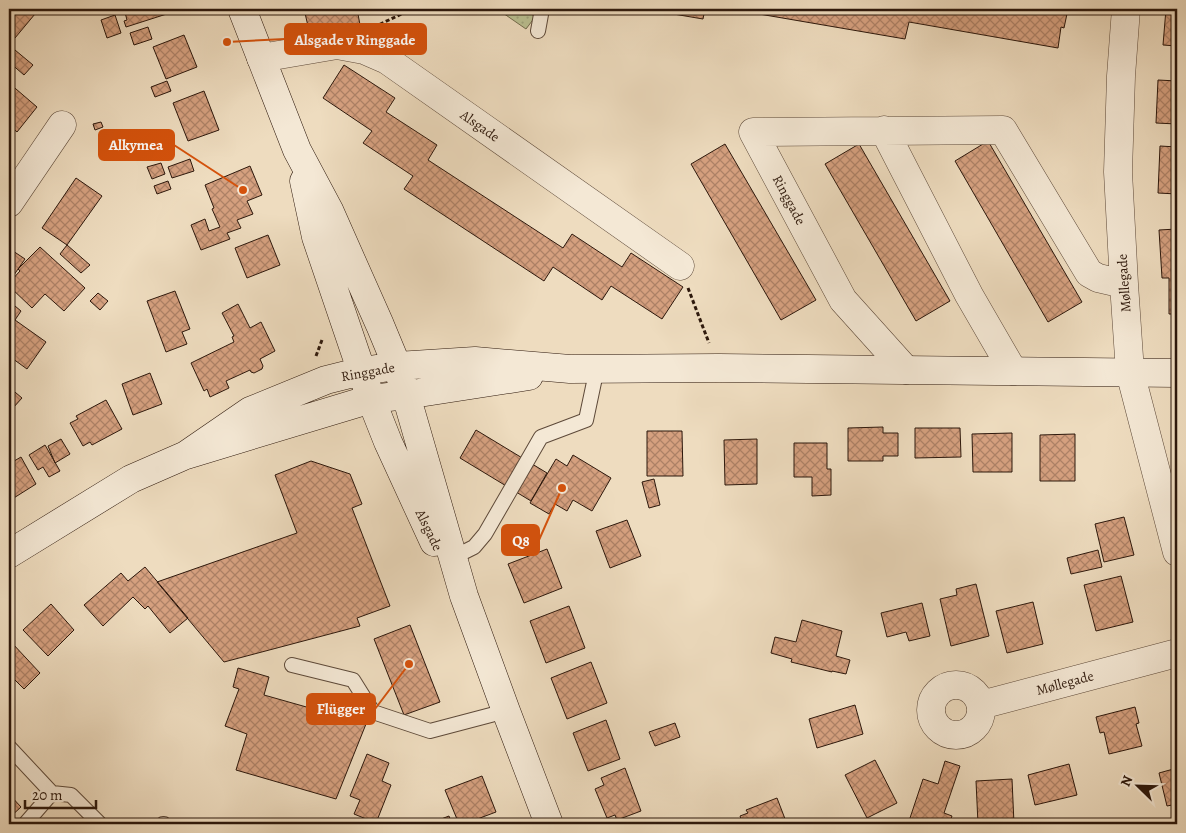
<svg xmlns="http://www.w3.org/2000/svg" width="1186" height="833" font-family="Alegreya,serif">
<defs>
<pattern id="park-dots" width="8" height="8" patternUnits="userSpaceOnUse" patternTransform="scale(1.25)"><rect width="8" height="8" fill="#bac091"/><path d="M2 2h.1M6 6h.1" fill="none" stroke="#a0a47c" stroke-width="1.8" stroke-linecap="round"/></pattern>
<pattern id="building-cross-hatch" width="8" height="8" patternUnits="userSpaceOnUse" patternTransform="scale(1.25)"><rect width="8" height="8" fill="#d5a07f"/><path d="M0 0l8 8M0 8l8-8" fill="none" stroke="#ad8166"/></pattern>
</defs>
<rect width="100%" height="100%" fill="#eedcbf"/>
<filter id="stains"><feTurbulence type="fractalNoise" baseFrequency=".004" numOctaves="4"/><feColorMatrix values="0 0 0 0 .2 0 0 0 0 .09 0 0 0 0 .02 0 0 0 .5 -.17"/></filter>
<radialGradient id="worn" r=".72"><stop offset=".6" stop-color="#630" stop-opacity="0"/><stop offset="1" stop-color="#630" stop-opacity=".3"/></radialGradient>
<path fill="url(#park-dots)" stroke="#746c4e" d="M500,9H530L529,12L535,17L526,29L500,11Z"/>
<path fill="url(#building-cross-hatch)" stroke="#2d180c" d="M9,9H29L35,14L15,38L9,33Z
M124,9H175L176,11L126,27L124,21L127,20Z
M304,9H357L361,30L314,38L312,25L308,26Z
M644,9H705L703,19Z
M730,9H1068L1064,28L1061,27L1058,48L909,22L905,39Z
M1166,9H1177V46L1163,45Z
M115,15L121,33L107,38L101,20Z
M148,27L152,39L134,45L130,33Z
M184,35L197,67L166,79L153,47Z
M9,45L33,65L24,75L9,62Z
M344,65L395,98L386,112L437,145L428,160L563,248L572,234L622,267L631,253L683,287L662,319L611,286L602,300L553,267L544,281L404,189L413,176L363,143L372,131L323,98Z
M1158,80L1177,81V124L1156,123Z
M167,81L171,91L155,97L151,87Z
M9,83L37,107L17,132L9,125Z
M204,91L219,130L188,141L173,103Z
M101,122L103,127L95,130L93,124Z
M988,141L1082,302L1048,322L955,161Z
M725,144L816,300L781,320L691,164Z
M859,144L950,301L916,321L825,164Z
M1160,146L1177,147V194L1158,193Z
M190,159L194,171L172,178L168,167Z
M161,163L165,174L152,179L147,167Z
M250,166L262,195L247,201L253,214L237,220L241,228L227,233L230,239L201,250L191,225L205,219L209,231L220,227L212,209L214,208L205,185Z
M76,178L102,196L67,245L42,228Z
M168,181L171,189L157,194L154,186Z
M1177,229V314H1169V278H1162L1159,230Z
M268,235L280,265L247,278L235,248Z
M67,245L90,265L81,273L60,254Z
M40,247L85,288L64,311L45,294L32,308L9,286V283L20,271L18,269Z
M10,249L25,259L9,282V251Z
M175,291L190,329L182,332L187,344L166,352L147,301Z
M98,293L108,301L100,310L90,301Z
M9,301L21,311L15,320L46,342L27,369L9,356Z
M238,304L250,328L261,322L275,351L260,359L263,366L262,369L254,373L251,372L250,370L226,381L229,388L210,397L207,389L204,391L191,363L234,342L232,337L234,336L222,313Z
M150,373L162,404L133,415L122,384Z
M9,387L22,398L13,408L9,404Z
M106,400L122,429L92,445L90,442L83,446L70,423L78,419L76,416Z
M883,427V433H898V456H883V461H848V428Z
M915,428H960L961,457L915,458Z
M476,430L547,473L531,501L460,458Z
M647,431H682L683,476H647Z
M1012,433V472H973L972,434Z
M1075,434V481H1040V435Z
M61,439L70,454L55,463L48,446Z
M757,439V484L725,485L724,440Z
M794,443H827V469H831V495L812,496V477H794Z
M45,445L60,471L49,477L43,467L38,470L29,455Z
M573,455L611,478L592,511L573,500L567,511L555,504L549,514L530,503L556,459L567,466Z
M21,457L36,484L9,501V464Z
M311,461L350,474L362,504L352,508L390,606L357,618L360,626L224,662L157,582L297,533L275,475Z
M654,479L660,505L649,508L642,482Z
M1124,517L1134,555L1104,562L1095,524Z
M627,520L641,556L610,568L596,531Z
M547,549L562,588L524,603L508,564Z
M1098,550L1102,567L1071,574L1067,558Z
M145,567L188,618L170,633L148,606L145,609L133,597L103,626L84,605L121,573L128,581Z
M1121,576L1133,622L1096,631L1084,585Z
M976,584L989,636L951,646L940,599L957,595L956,589Z
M1033,602L1043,644L1007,653L996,611Z
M922,603L930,636L909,641L906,632L887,637L881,613Z
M51,604L74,630L48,656L23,630Z
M569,606L585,648L546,663L530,621Z
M802,620L842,631L836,656L850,660L846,674L832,671V672L791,662L792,659L771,653L775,637L796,642Z
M410,625L440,702L404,715L374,639Z
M12,643L40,673L24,689L9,674V647Z
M591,662L607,703L567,719L551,678Z
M238,668L269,677L264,695L317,710L320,701L353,710L351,719L366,724L336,799L236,770L247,734L225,726L239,689L233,687Z
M855,705L863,734L817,748L809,719Z
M1135,707L1139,723L1136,724L1142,746L1109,754L1104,732L1100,733L1096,717Z
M606,720L620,759L588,771L573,733Z
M675,723L680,737L655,746L649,732Z
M367,754L389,763L382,781L391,785L376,823L354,814L360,800L350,796Z
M875,760L897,803L867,818L845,775Z
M945,761L960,766L944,813L952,816L949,824H919L909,821L923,779L938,784Z
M1069,764L1077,795L1035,805L1028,775Z
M625,768L641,811L617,820L615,815L607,818L595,789L604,785L601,778Z
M1177,768V804L1167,806L1159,773Z
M482,776L496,812L464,824H459L445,790Z
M1012,779L1014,824H978L976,781Z
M9,794L21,807L9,818Z
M777,798L787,824H743L740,816L748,813L746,810Z
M449,816L452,824H428Z"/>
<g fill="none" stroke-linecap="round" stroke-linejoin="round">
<g stroke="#5d4939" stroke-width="16">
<path id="lane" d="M538,31L542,9
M450,559L474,547L485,534L541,437L586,420L597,368
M292,665L353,680L373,712L430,731L506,711
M9,747L52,793L71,795L100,824
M25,824L52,793
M163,824H164"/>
</g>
<g stroke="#5d4939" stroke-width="29">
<path id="street" d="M1126,9L1121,76L1118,172L1124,284L1130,372L1177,552
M261,58L337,45L364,50L387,60L680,266
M884,130L969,295L1013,371
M9,203L62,125
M906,370L843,300L753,132L1003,130L1089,273L1098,278L1124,284
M931 710a25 25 0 1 1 50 0a25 25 0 1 1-50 0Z
M981,705L1177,653"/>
</g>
<g stroke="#2d180c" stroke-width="29">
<path id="secondary" d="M242,9L297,150L329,210L380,325L397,366L406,395L464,596L506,711L549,824
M304,181L316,237L371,399L388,442L434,542
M186,455L250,411L326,380L362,371L397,366L475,361L570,369L719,368L1177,373
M9,554L131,479L186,455L371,399L406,395L529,376"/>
</g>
<path stroke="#2d180c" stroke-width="3" stroke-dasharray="4 2.5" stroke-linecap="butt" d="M374,27L408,11L411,9
M688,288L709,343
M316,356L322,340H324"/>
<use href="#lane" stroke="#f4e8d5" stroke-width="14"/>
<use href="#street" stroke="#f4e8d5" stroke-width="28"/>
<use href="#secondary" stroke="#f4e8d5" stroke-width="28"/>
</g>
<g text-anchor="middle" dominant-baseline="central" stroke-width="4" stroke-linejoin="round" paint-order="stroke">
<g font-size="14" fill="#2d180c" stroke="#f4e8d5">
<text transform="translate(480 126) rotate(35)">Alsgade</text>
<text transform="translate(789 200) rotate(62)">Ringgade</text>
<text transform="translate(1124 283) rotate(-94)">Møllegade</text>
<text transform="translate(368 372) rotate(-10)">Ringgade</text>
<text transform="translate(429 530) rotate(64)">Alsgade</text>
<text transform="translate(1065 683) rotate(-15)">Møllegade</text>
</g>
</g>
<path fill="none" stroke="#d5520c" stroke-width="2" d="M227 42L285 39M243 190L174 145M562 488L539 540M409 664L375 709"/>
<g fill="#d5520c" stroke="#f4e8d5" stroke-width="2">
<circle cx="227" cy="42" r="5"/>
<circle cx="243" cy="190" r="5"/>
<circle cx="562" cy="488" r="5"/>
<circle cx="409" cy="664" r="5"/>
</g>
<g fill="#d5520c" stroke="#d5520c" stroke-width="2">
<rect x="285" y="24" width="141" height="30" rx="5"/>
<rect x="99" y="130" width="75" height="30" rx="5"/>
<rect x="502" y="525" width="37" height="30" rx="5"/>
<rect x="307" y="694" width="68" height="30" rx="5"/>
</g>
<g font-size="15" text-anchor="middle" font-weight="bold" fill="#fff">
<text x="355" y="45">Alsgade v Ringgade</text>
<text x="136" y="150">Alkymea</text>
<text x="521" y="546">Q8</text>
<text x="341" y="714">Flügger</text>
</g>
<rect width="1186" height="833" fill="none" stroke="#eedcbf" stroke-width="30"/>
<rect x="10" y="10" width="1166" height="813" fill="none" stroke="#2d180c" stroke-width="2.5"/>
<rect x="15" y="15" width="1156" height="803" fill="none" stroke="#2d180c"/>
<g transform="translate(1138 786) rotate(293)" stroke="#f4e8d5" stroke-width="4" paint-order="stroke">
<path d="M0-4L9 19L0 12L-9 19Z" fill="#2d180c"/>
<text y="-8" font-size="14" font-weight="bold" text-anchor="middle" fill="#2d180c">N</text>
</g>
<path d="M25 800v8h71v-8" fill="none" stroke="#2d180c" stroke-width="2.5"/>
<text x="32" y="800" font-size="15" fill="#2d180c" stroke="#f4e8d5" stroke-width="4" paint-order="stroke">20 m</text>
<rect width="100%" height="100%" filter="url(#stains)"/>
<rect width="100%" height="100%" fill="url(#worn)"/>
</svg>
